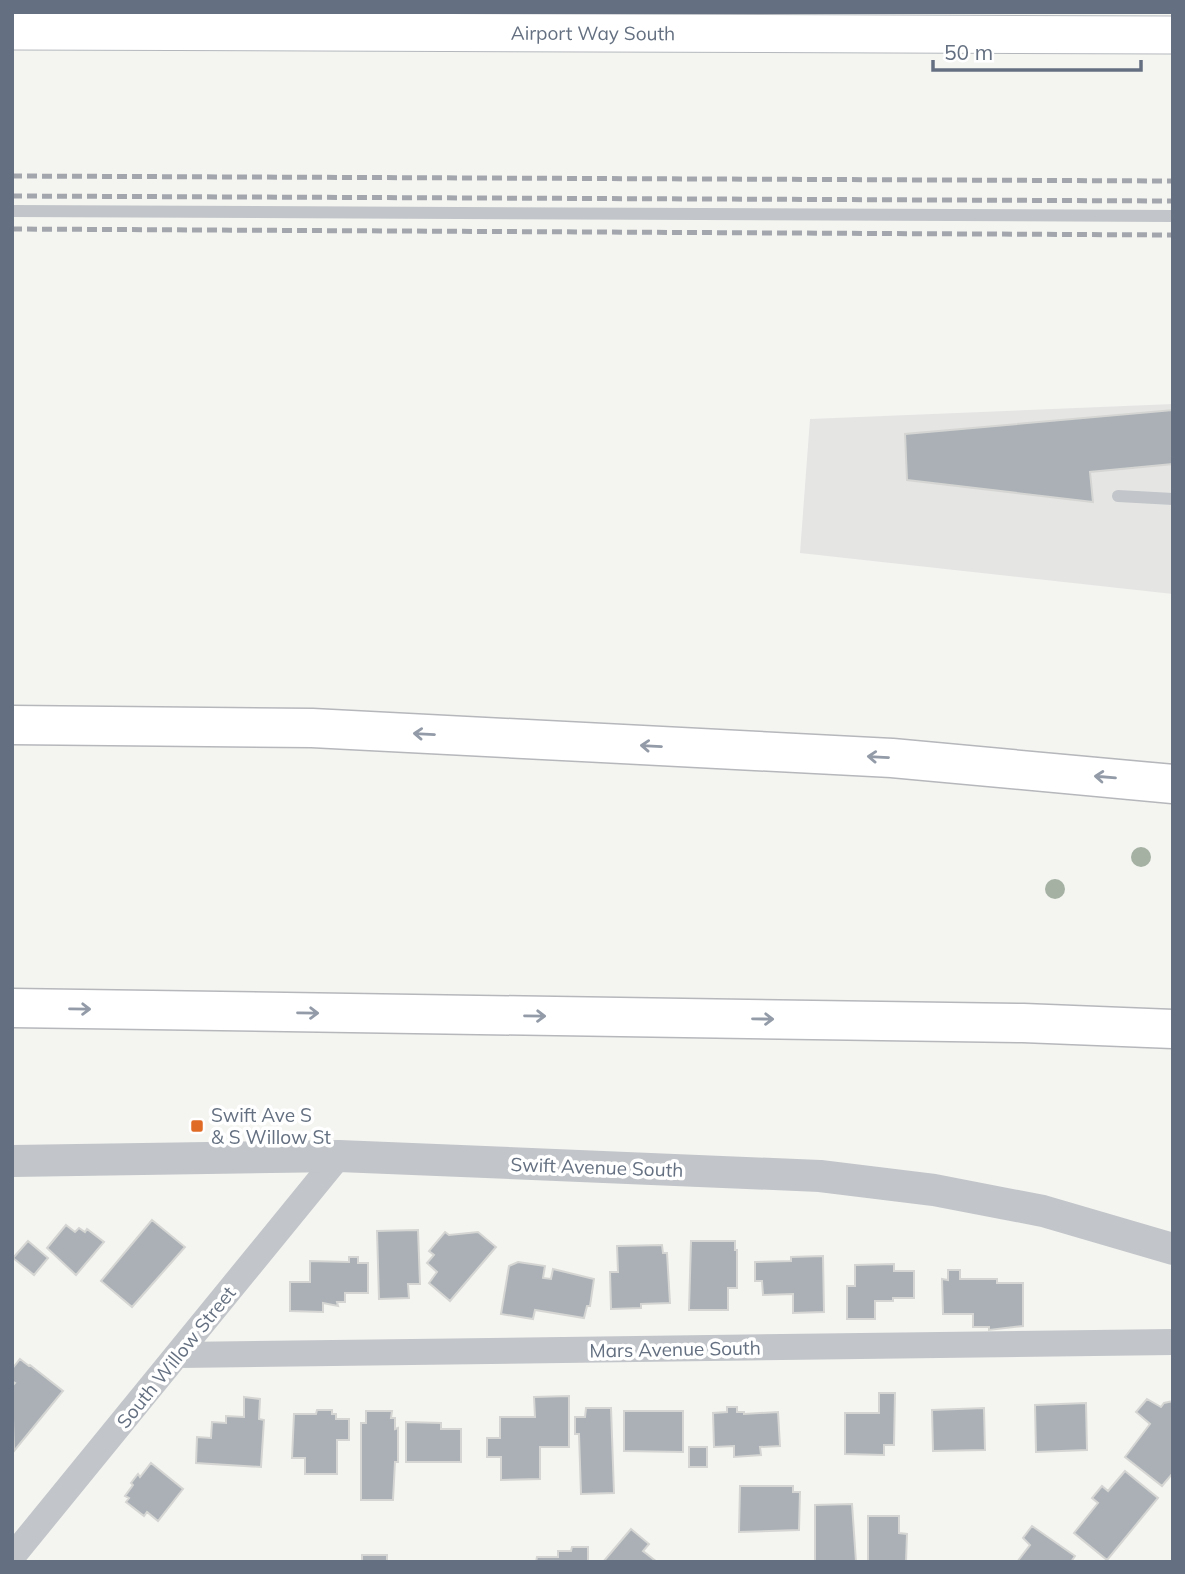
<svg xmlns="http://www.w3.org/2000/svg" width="1185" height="1574" font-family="Mulish,sans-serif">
<rect width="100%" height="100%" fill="#f4f5f1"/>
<path fill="#e5e6e4" d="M1173,404V594L800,553L810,419Z"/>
<path fill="#aab0b6" stroke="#d5d6d3" stroke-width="2" d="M1173,410V464L1090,472L1093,502L907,480L905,434Z
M152,1220L185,1247L132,1307L101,1281Z
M66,1225L75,1232L79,1228L85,1232L87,1229L104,1242L76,1275L47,1248Z
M418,1230L420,1284H408L409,1298L379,1299L377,1231Z
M445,1232L449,1235L478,1232L496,1247L450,1301L429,1283L437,1272L427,1263L434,1255L429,1251Z
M28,1241L48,1258L34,1275L13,1258Z
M691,1241H735V1250H737V1288H728V1310H689Z
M662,1245L663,1253H667L670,1303L641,1304V1308L611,1309L610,1272H618L617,1246Z
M823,1256L824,1312L793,1313V1294L763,1295L762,1281H755V1262L791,1261V1257Z
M349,1257H358V1263H368V1293H345V1302H337L338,1306L323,1303V1312L290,1311V1282H310V1261L349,1262Z
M518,1262L545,1266L543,1278L551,1279L553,1269L594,1279L590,1306H587L584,1318L535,1310L533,1319L501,1314L509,1266Z
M894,1264V1271H914V1298H893V1301H875V1319H847V1286H855V1265Z
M948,1270H960V1279H997V1283H1023V1326L989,1330V1327H973V1314H943L942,1279L948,1280Z
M20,1359L29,1366L30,1365L63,1391L14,1451L12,1386L15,1383L12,1381V1369Z
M879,1393H895L894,1445H884V1455L845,1454V1413H879Z
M569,1396V1447H540V1479L501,1480V1457H487V1438H500V1417H535L534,1397Z
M244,1397L260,1399L259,1419L264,1420L261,1467L196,1463L197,1437L211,1438L212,1422L226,1423V1416L244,1417Z
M1147,1399L1161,1407L1164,1403L1173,1401V1473L1162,1486L1125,1457L1150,1424L1136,1412Z
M1086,1403L1087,1450L1036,1452L1035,1405Z
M727,1407H737V1412H744V1414L778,1412L780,1446L760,1447L761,1455L734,1457V1446L714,1447L713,1413L727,1412Z
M586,1408H611L614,1493L581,1494L579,1434H575V1417H585Z
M984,1408L985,1450L933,1451L932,1410Z
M317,1410H332V1414H336V1419H349V1440H337V1474H305V1458H292L294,1414H316Z
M366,1411H392L391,1418H395V1429L398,1428V1462H395L393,1500H361V1423H366Z
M624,1411H683V1452L624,1451Z
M406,1422L441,1423V1429H461V1462H406Z
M689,1447H707V1467H689Z
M151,1463L183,1489L158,1521L147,1512L144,1516L126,1502L129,1498L125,1496L133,1485L131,1483L138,1474L140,1477Z
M1125,1471L1158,1498L1107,1560L1074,1533L1098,1503L1092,1498L1102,1486L1108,1491Z
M740,1486H793V1492H800L799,1530L739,1532Z
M852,1504L856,1562H815V1505Z
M868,1516H899V1533L907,1534L906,1562H868Z
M1032,1526L1075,1556L1071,1562H1017L1030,1545L1023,1538Z
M631,1529L649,1544L643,1551L657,1562H603Z
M572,1547H588V1562H536L537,1557H558V1551H571Z
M362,1555H387V1562H362Z"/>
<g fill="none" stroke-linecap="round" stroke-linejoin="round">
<g stroke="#b4b8bd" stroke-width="39">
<g id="secondary">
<path id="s1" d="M12,31L1173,35"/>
</g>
</g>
<g stroke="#b5b7bb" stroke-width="41">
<path id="motorway" d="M12,725L312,728L892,758L1173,784
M12,1008L1023,1023L1173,1029"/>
</g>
<path stroke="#c2c5c9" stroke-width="12" d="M12,211L1173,216
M1118,496L1173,499"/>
<path stroke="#c2c5c9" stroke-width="26" d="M178,1355L1173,1342
M12,1557L339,1156"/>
<path stroke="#c2c5c9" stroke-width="32" d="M12,1161L339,1156L820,1176L934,1190L1043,1211L1173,1249"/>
<use href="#secondary" stroke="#fff" stroke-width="37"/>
<use href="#motorway" stroke="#fff" stroke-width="38"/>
<path stroke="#a3a7ad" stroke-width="5" stroke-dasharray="10 5" stroke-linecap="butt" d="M12,176L1173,181
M12,196L1173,201
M12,229L1173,235"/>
</g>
<g fill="#a5b1a3">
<circle cx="1141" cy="857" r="10"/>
<circle cx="1055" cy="889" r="10"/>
</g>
<defs><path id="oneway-shaft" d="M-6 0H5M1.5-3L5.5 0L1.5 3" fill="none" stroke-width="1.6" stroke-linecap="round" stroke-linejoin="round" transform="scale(1.75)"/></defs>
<g stroke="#929ba7">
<use href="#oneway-shaft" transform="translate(424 734) rotate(-177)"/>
<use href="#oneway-shaft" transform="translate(651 746) rotate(-177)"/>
<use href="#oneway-shaft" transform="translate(878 757) rotate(-177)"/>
<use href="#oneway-shaft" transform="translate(1105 777) rotate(-175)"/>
<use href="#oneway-shaft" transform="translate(80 1009) rotate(1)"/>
<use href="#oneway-shaft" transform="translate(308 1013) rotate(1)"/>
<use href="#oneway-shaft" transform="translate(535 1016) rotate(1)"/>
<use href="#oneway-shaft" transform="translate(763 1019) rotate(1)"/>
</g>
<rect fill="#e06b26" stroke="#fff" stroke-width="2.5" x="190" y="1119" width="14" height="14" rx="3.5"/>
<g text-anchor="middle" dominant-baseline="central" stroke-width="7" stroke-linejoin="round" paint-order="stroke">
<g font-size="19" fill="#647081" stroke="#fff">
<text stroke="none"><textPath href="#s1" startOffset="581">Airport Way South</textPath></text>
<text transform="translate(597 1167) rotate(2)">Swift Avenue South</text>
<text transform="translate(675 1349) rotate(-1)">Mars Avenue South</text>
<text transform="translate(176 1357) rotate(-51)">South Willow Street</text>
</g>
<g font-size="19" fill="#647081" stroke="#fff" text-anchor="start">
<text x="211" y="1115">Swift Ave S<tspan x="211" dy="22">&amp; S Willow St</tspan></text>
</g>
</g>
<rect width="1185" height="1574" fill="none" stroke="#647081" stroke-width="28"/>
<path d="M933 60v10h208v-10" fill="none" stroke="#647081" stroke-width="3.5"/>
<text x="944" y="60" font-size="21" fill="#647081" stroke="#ffffff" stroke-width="5" paint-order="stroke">50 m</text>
</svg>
